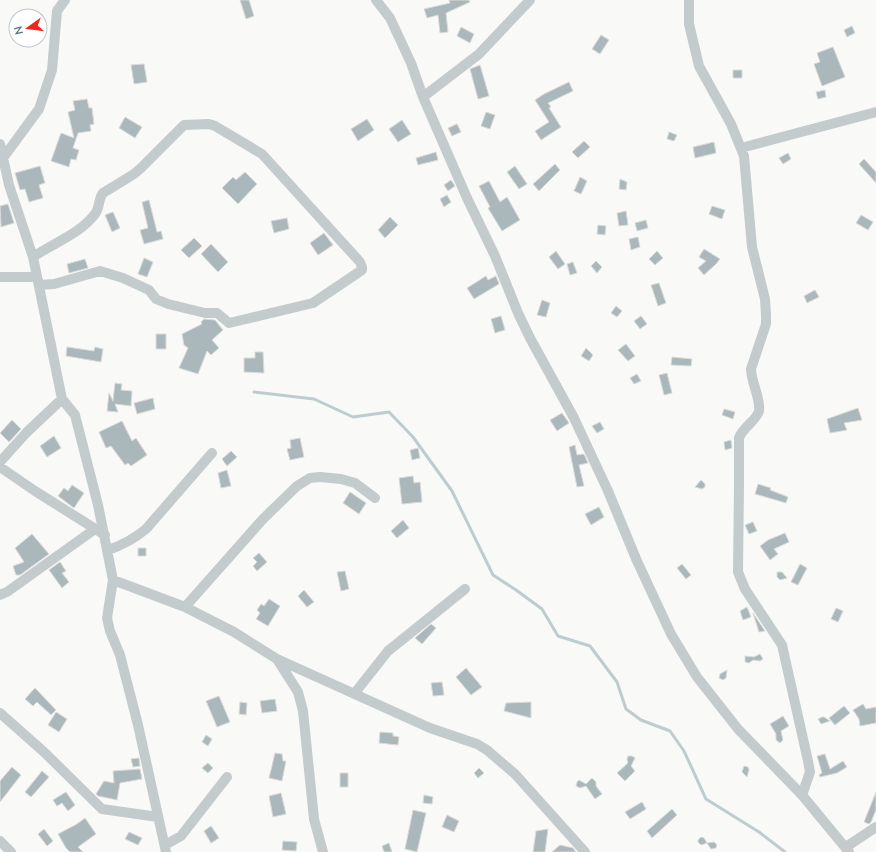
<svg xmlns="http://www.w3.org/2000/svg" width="876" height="852" font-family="'Nunito Sans',sans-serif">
<rect width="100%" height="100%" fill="#f9f9f7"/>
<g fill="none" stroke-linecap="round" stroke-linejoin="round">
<path stroke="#bdcdcf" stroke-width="3" d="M254,392L314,399L353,417L389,412L413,437L452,491L493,575L516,590L542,609L558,636L590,646L617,682L626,709L641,720L670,731L684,751L706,799L759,832L785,852"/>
</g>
<path fill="#aab8bb" stroke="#dbdbd9" d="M240,0H249L254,16L246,19Z
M449,0H469L470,2L446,13L448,32L440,33L438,15L427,18L424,9L450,3Z
M852,26L855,33L847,37L844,30Z
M461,27L474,34L470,43L457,36Z
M601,35L609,40L600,54L592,49Z
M833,47L845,77L822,86L814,64L820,62L817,53Z
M144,64L147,82L134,84L131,65Z
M480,65L489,96L478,99L470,69Z
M733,70H742V78H733Z
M569,82L573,91L548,103L551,107L549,108L561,127L541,140L535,131L549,122L535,100L544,94Z
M825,90L826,97L818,99L816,92Z
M87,99L89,108H92L94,124L90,125L91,131L78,133L73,148L79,150L76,160L71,159L69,167L51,161L61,133L74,138L68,112L75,110L73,101Z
M486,112L495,115L490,129L481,126Z
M125,117L142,127L135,138L119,128Z
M367,119L374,130L358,141L351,129Z
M402,120L411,134L398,142L389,129Z
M457,124L461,132L452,136L448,128Z
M669,132L677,135L674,141L667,139Z
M584,141L590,147L578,158L572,152Z
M714,142L716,153L695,158L693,147Z
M436,152L438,160L418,165L416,158Z
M788,153L791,159L783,164L779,158Z
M864,159L876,172V183L859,164Z
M555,164L560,170L539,191L533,184Z
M40,166L45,183L39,185L43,198L29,202L25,189L20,190L15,173Z
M515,166L527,184L519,189L507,172Z
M245,172L257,184L238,204L222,188L233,177L236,180Z
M580,177L587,181L581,194L574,191Z
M620,179L627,182L626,190L619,189Z
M451,180L455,186L448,191L444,185Z
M489,181L500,202L507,197L520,220L502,231L488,208L490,207L479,186Z
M447,195L451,202L444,207L440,199Z
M149,200L157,232L161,231L163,239L144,244L140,230L148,228L142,202Z
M8,204L14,223L1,227L0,206Z
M712,206L725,210L722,219L709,214Z
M626,211L628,225L619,226L617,213Z
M113,212L120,228L112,232L105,215Z
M861,215L873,222L868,230L856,223Z
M390,217L398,225L385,238L378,230Z
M287,218L289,229L274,233L271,221Z
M646,220L648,228L637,231L635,223Z
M598,225L606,226L605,235L597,234Z
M324,233L333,245L318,255L310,243Z
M638,237L640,247L631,250L629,239Z
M194,238L202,246L189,258L181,250Z
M211,244L228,262L218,272L201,254Z
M704,249L720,259L716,264L704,275L698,268L706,261L699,257Z
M556,251L565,264L558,269L549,257Z
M657,251L663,258L655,265L649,259Z
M144,258L153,262L147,277L138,274Z
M85,259L88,268L69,273L67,264Z
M596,261L602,267L597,273L591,266Z
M573,262L577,273L570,275L567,264Z
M486,276L488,280L496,276L499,284L474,299L467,288Z
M659,283L666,303L658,306L651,285Z
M815,290L819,297L807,303L804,296Z
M542,300L550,303L546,317L537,315Z
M616,306L622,311L617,317L611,313Z
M501,316L505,330L495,333L491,319Z
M641,316L647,324L640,329L634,321Z
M204,319L215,320L223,330L212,340L219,348L211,355L207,351L198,374L179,368L188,348L184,345L182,334L202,324L201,322Z
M156,334H166V349H156Z
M626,344L635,356L628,361L618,350Z
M67,347L94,351L95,347L103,349L101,362L66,356Z
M586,348L593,355L589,361L581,356Z
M255,352H263L264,373L244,372V358H255Z
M672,357L692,359L691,366L671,365Z
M667,373L672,393L664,395L659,375Z
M637,374L641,381L634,384L630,378Z
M115,383L122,384L121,390L132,391L131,406L115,404L118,412L107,411L109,393L113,401Z
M153,398L155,409L137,414L134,403Z
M858,408L862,420L844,423L847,430L830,433L827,419Z
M724,409L735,412L733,419L722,415Z
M562,413L569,423L557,431L550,420Z
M12,420L21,429L9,442L0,433Z
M122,421L132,441L136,438L147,455L131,466L128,463L125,465L111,446L106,448L99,432Z
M600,422L604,429L597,433L592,426Z
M54,436L61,448L47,457L40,446Z
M300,438L304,457L290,460L287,449L291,448L290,440Z
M731,440L732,448L725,450L724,442Z
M575,445L577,455L584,454L588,463L579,465L584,486L577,487L569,447Z
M418,448L420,458L412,460L410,450Z
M231,451L237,457L227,466L222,459Z
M227,470L231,486L221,488L218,473Z
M413,476L414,483L420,482L422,502L402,504L399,478Z
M701,480L705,484V487L702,489L695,487Z
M758,484L771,488L770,490L788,497L786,503L755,494Z
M72,485L84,493L74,508L58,496L64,488L68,491Z
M350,492L366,503L359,514L343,503Z
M599,507L604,517L591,525L585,514Z
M403,520L409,528L397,538L391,531Z
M753,522L757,531L749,534L745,525Z
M785,533L789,542L774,549L778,554L770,560L760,546L768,540Z
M32,534L49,554L20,575H16L13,566L24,562L15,548Z
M138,548H146V556H138Z
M259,553L267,562L257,571L253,566L257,562L253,558Z
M60,562L66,571L62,573L69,582L62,588L49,570Z
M682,564L691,575L686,579L677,568Z
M800,564L807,568L798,585L791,582Z
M345,571L349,589L341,591L337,572Z
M777,572H782L787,578L780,580L777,577Z
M304,590L314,602L307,607L298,596Z
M269,599L280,606L268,626L256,619L260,613L257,610L261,604L264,606Z
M747,607L751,617L743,620L740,611Z
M836,608L843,611L838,622L831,619Z
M753,613L765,631L759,632Z
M431,624L436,628L422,644L415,638Z
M760,654L763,659L760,661L753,660L749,663L745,662V656L754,657Z
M466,668L482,687L471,695L456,677Z
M727,670L726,678L723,680L719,678L720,674Z
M442,682L444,695L433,696L431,683Z
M35,688L56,710L51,715L37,702L33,706L25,699Z
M219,696L230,722L217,727L206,701Z
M275,699L277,711L262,713L260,701Z
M240,702L247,703L246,715L239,714Z
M531,702V718L504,711L506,703Z
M863,704L866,709L876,707V723L860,726L859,719L853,710Z
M844,706L850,713L835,725L829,718Z
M56,712L67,719L59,732L48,725Z
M783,716L789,726L781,731L783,740L780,743L776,740V734L770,724Z
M822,717H824L830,721L821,724L818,719Z
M380,732L393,733V736L399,737L398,745L379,743Z
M206,735L212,739L208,746L202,742Z
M275,753L282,754L283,761H286L282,781L269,778Z
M825,754L830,769L843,761L847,767L837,773L820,777L819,775L822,773L817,756Z
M628,756H632L635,758L631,766L635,771L625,781L617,773L628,763L627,759Z
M139,758L140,766L133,767L131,759Z
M208,763L213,768L208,773L202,768Z
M744,766L748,767L749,770L747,777L742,772Z
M12,767L21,775L0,802V781Z
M479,768L484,773L478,778L474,773Z
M140,769L142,779L120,783L117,800L98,796L96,794L104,781L114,783L113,771Z
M42,771L49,777L31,797L25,792Z
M340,773H348V787H340Z
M592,778L596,782V786L602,794L595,799L586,786L580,788L576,786L577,782L579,780L586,784Z
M66,792L75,805L68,811L62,803L57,806L53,800Z
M876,792V810L871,822L869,824L864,822Z
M281,793L286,814L273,817L269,796Z
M424,795L433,797L432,804L423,803Z
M642,802L646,809L630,819L625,812Z
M672,809L677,815L652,838L647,831Z
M413,810L426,813L417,852L405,849Z
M447,815L459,821L454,832L442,827Z
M85,818L96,834L78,847L83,852H70L66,848L58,834L77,824Z
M211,826L219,838L211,843L204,831Z
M44,829L53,841L47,846L38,834Z
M548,829L545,852H533L536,831Z
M129,832L142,838L138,845L125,839Z
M701,837L704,838L707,843L714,842L717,845L716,848L711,849L707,843L701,845L698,842V840Z
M283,841L297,842L296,851L282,850Z
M389,843L392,852H384L382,846Z
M560,845L573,848L576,852H552Z"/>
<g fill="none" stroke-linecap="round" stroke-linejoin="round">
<path stroke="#c4cbcd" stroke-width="10" d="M376,0L390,18L411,63L423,97L467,198L495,256L518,313L530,338L574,418L608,491L637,561L671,634L697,677L738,729L802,795L849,852
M689,0V24L699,66L731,124L744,156L752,247L765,299L766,315V324L751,369C751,382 761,399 759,411C757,420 742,428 739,438V484L738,572L745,589L782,645L808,761L810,772L802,795
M423,97L479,54L530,0
M0,144L9,185L33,257L62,399L75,415L98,505L113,580L185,607L234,632L277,659L430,728L477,744L487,750L515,774L585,852
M741,148L876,112
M3,158L39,109L52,70L57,11L65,0
M33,257C53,243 80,234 95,214C100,208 98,199 103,193L134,174L141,168L184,125L209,124L215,126L262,154L360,262L362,267V270L313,303L229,323L217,313H205L168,304L156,299L149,290L123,278L100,271L54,284L39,285
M0,277H37
M0,462L27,432L62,399
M0,467L35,491L105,535
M108,550C123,545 134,539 146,529L212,453
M113,580L107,618L110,631L120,655L138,725L166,852
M0,595L7,592L95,529
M185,607L263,519L297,486L310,478L320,477L341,479L355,483L375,498
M277,659L298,692L303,711L314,819L323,852
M354,694L388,651L465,589
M0,713L44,752L102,809L158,817
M0,841L11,852
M165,845L181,836L227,777
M846,847L876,827"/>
</g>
<g transform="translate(28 28) rotate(256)"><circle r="19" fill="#ffffff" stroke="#bec9cb"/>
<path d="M0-3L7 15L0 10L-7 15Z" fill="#f3231d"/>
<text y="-6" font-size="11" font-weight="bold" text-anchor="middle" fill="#5d777e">N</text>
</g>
</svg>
